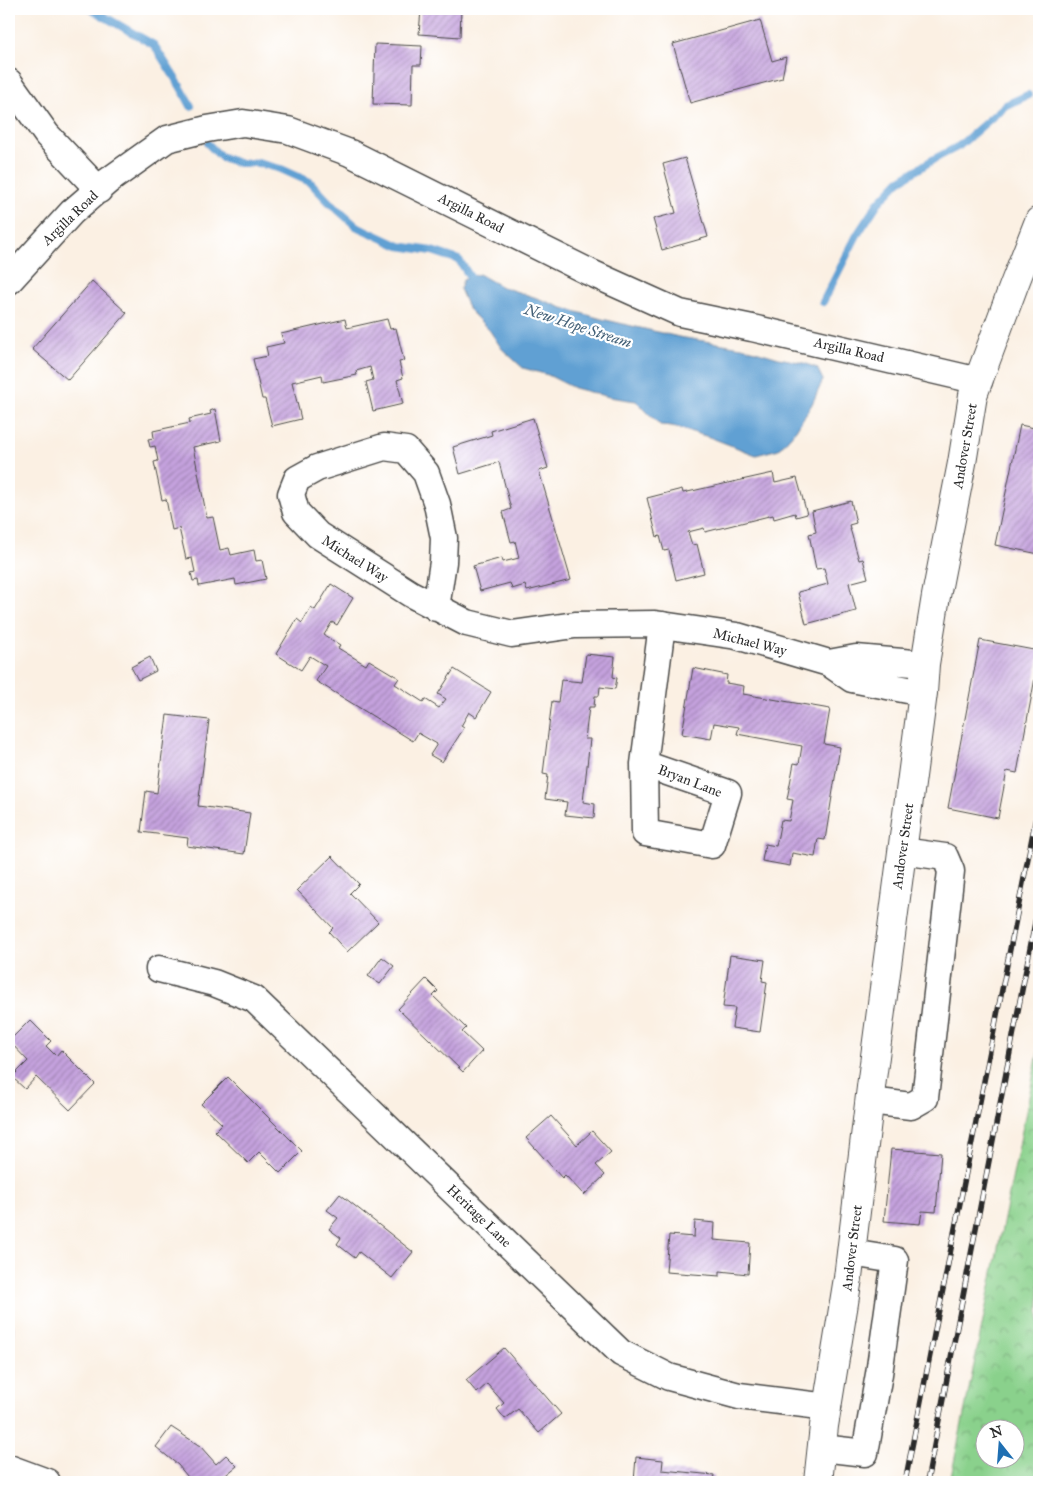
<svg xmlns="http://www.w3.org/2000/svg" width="1048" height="1491" font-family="'IM FELL Great Primer',serif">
<defs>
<pattern id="park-crowns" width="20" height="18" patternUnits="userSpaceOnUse" patternTransform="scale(1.25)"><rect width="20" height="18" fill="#8ad18c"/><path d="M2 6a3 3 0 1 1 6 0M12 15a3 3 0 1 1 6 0" fill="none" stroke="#71aa73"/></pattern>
<pattern id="building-hatch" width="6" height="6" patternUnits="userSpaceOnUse" patternTransform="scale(1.25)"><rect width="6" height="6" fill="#c5a2de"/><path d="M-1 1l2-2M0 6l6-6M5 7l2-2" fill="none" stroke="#a084b4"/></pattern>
</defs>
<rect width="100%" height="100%" fill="#fff"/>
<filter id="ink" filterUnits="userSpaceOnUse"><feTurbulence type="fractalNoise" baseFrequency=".02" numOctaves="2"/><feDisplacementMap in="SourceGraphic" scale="10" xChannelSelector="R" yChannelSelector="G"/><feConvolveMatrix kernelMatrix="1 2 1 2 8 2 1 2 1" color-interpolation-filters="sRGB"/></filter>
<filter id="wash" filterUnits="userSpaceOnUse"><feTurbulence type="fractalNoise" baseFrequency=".0096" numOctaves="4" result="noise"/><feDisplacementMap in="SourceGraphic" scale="20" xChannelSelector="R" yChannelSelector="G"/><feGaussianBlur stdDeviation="1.12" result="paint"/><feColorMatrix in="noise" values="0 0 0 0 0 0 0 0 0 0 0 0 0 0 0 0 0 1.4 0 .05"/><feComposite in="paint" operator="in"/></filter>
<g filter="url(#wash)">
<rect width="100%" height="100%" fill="#fbf0e3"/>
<path fill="url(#park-crowns)" stroke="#5a7e5c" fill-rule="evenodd" d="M1039,1048V1482H950ZM986,1428H1016V1458H986Z"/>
<path fill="#61a0d3" stroke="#46667f" d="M479,274L502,287L534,297L563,308L602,319L679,337L742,347L779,358L804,363L817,368L823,380L812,404L796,430L779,449L756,455L709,437L672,426L660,425L636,401L609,397L574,388L548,375L523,368L502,349L490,331L469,310L460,289L463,280Z"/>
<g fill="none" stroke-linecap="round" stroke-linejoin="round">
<path stroke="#61a0d3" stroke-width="8" d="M91,9L154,45L180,86L191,106
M208,144L221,157L239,163H258L281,169L310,182L329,202L356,226L399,246L432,251L459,260L470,277L478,284
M823,302L857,235L878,203L899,181L934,159L959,146L1006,105L1028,95"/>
</g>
<g id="blocks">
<path fill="url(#building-hatch)" d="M421,9H461L460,37L419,34Z
M760,20L772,61L786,57L782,78L690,103L673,44Z
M375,44L422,46L421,65H413L412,105L373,104Z
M685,158L708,237L662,250L653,219L676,213L663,164Z
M92,281L127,313L68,380L32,349Z
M345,319L347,328L387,319L390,329L396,328L404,361L399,362L403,378L397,380L403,404L373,411L366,382L373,380L370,367L356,371L357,375L323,382L322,375L292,382L301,419L272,426L265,399H262L253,359L268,356L266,347L284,343L281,334Z
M215,409L221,441L193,447L207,518L213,517L220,550L229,548L231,555L254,550L256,561L262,560L266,579L236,585L235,579L199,586L198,580L193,581L191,573L195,572L192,558L186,559L179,528L172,530L166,499L162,500L154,462L158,461L155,446L150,447L148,439L154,438L153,431L190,423L189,419L211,414L210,411Z
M533,418L548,468L539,471L571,580L527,591L525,585L512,589L510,583L480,591L473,566L502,558L503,562L519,558L515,541L511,542L503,512L511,509L499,462L460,474L453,447L492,435L491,431Z
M1020,425L1039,429V554L995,545Z
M773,473L775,483L797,478L807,514L796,517L795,513L774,519L773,515L705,532L704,528L688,532L692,545L697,544L704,573L676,580L669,550L664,551L660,536L657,537L647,498L682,489L683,493Z
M851,501L856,523L849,525L859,560L863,559L868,578L849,583L856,611L806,624L798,592L828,584L824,568L816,569L809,534L816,532L812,511Z
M331,584L353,598L337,625L332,622L324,635L340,645L338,648L366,665L369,660L399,678L395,684L423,702L425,699L439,708L446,699L438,694L454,669L491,692L476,717L469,712L461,726L464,728L442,762L430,755L437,744L418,733L413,741L316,681L326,666L310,656L301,670L276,654L297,619L302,623L311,607L315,610Z
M980,640L1039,651V657L1017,773L1007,771L998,818L948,808Z
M586,654L615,657L613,677L617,678L615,689L600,687L599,696H595L594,707H589L585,739H590L583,802L595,804L594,818L565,815L567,802L545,799L548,775L543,774L552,701L558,702L561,680L582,682Z
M150,657L156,671L138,680L131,667Z
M693,668L727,675L726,683L744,686L743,694L830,709L824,744L840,747L825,840L818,839L815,857L792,853L790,866L762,861L765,844L776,846L781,820L789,821L793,800L787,799L794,763L799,764L802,746L737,734L739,727L714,723L711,739L682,734Z
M167,715L209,720L198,806L250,813L244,854L187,846L188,838L141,832L146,791L157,793Z
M332,856L359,884L350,893L378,922L347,952L329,932L333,928L297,890Z
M730,955L765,960L762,981L767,982L760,1032L732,1028L735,1008L723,1007Z
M382,957L394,966L380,984L368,976Z
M426,979L438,991L433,996L466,1028L462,1032L482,1051L463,1072L398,1009Z
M30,1020L51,1041L46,1046L56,1056L61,1050L95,1084L70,1110L36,1077L25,1089L12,1077L28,1061L9,1041Z
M228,1077L302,1151L280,1173L259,1152L248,1163L215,1131L222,1124L201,1104Z
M551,1116L577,1145L592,1131L611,1152L596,1165L605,1175L584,1195L565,1175L562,1178L526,1138Z
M891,1149L941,1153L936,1212L922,1211L920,1224L884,1221Z
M340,1194L413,1252L392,1278L359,1252L355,1258L337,1244L341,1238L329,1229L338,1218L327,1210Z
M695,1221L715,1223L714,1240L750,1243L748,1274L720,1271V1276L666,1272L669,1235L694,1237Z
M9,1325H14V1367H9Z
M504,1348L561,1414L539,1433L518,1409L505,1419L497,1409L504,1403L487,1384L477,1393L466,1380Z
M171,1427L200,1446L216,1464L226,1455L237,1466L217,1482H192L178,1465L156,1447Z
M636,1457L663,1460L662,1470L714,1475L713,1482H634Z"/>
</g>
</g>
<g filter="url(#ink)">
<use href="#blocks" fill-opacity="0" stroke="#4a4947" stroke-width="1"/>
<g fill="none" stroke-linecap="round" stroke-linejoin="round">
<g stroke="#4a4947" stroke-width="29">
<path id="minor" d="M9,82L47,135L99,190
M9,281L72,212L108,181L167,139L207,129L243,123L288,130L350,153L589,272L680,313L752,328L979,381
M436,608L443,562L444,538L437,504L426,473L406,450L384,447L317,468L297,479L291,494L296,512L318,535L411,594L467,623L512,634L575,625L655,624L662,625L737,636L829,663L852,679L923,693
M829,663L856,658L925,664
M644,764L728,793L712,845L645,833L644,764L662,625
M159,969L214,983L254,999L621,1353L669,1377L739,1396L828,1407
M870,1101L911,1106L925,1098L951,871L945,857L902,851
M822,1448L865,1453L879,1374L895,1260L851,1253
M9,1468L47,1482"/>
</g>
<g stroke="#4a4947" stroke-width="30">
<path id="major" d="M818,1482L824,1426L848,1278L872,1079L923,693L925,664L936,596L962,463L973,395L1014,285L1039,221"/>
</g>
<use href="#minor" stroke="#fff" stroke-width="26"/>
<use href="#major" stroke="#fff" stroke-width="28"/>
<g stroke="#2b2b2b" stroke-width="5.5">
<path id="rail" d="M905,1482L1039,802
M927,1482L1039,902"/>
</g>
<use href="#rail" stroke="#fff" stroke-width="4" stroke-dasharray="11" stroke-linecap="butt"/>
</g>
</g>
<g text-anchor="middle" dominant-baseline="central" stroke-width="4.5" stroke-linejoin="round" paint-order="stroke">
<g font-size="14" fill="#2b2b2b" stroke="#fff">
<text transform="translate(471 213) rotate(27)">Argilla Road</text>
<text transform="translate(70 218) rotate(-44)">Argilla Road</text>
<text transform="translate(849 350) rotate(13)">Argilla Road</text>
<text transform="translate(965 446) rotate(-80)">Andover Street</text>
<text transform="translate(355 559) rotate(32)">Michael Way</text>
<text transform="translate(750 642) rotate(14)">Michael Way</text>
<text transform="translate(690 781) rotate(21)">Bryan Lane</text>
<text transform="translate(903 846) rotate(-82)">Andover Street</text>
<text transform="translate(479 1216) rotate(44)">Heritage Lane</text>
<text transform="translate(852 1248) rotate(-83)">Andover Street</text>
</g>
<g font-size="15" font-style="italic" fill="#436077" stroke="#fff">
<text transform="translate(578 326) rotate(18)">New Hope Stream</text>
</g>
</g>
<rect width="1048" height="1491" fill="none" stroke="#fff" stroke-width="30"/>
<g transform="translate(1000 1444) rotate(343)"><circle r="24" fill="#ffffff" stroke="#aaaaaa"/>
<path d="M0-4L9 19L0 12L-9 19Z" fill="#1f6fb2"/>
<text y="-8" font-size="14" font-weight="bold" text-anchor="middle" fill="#2b2b2b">N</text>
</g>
</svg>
